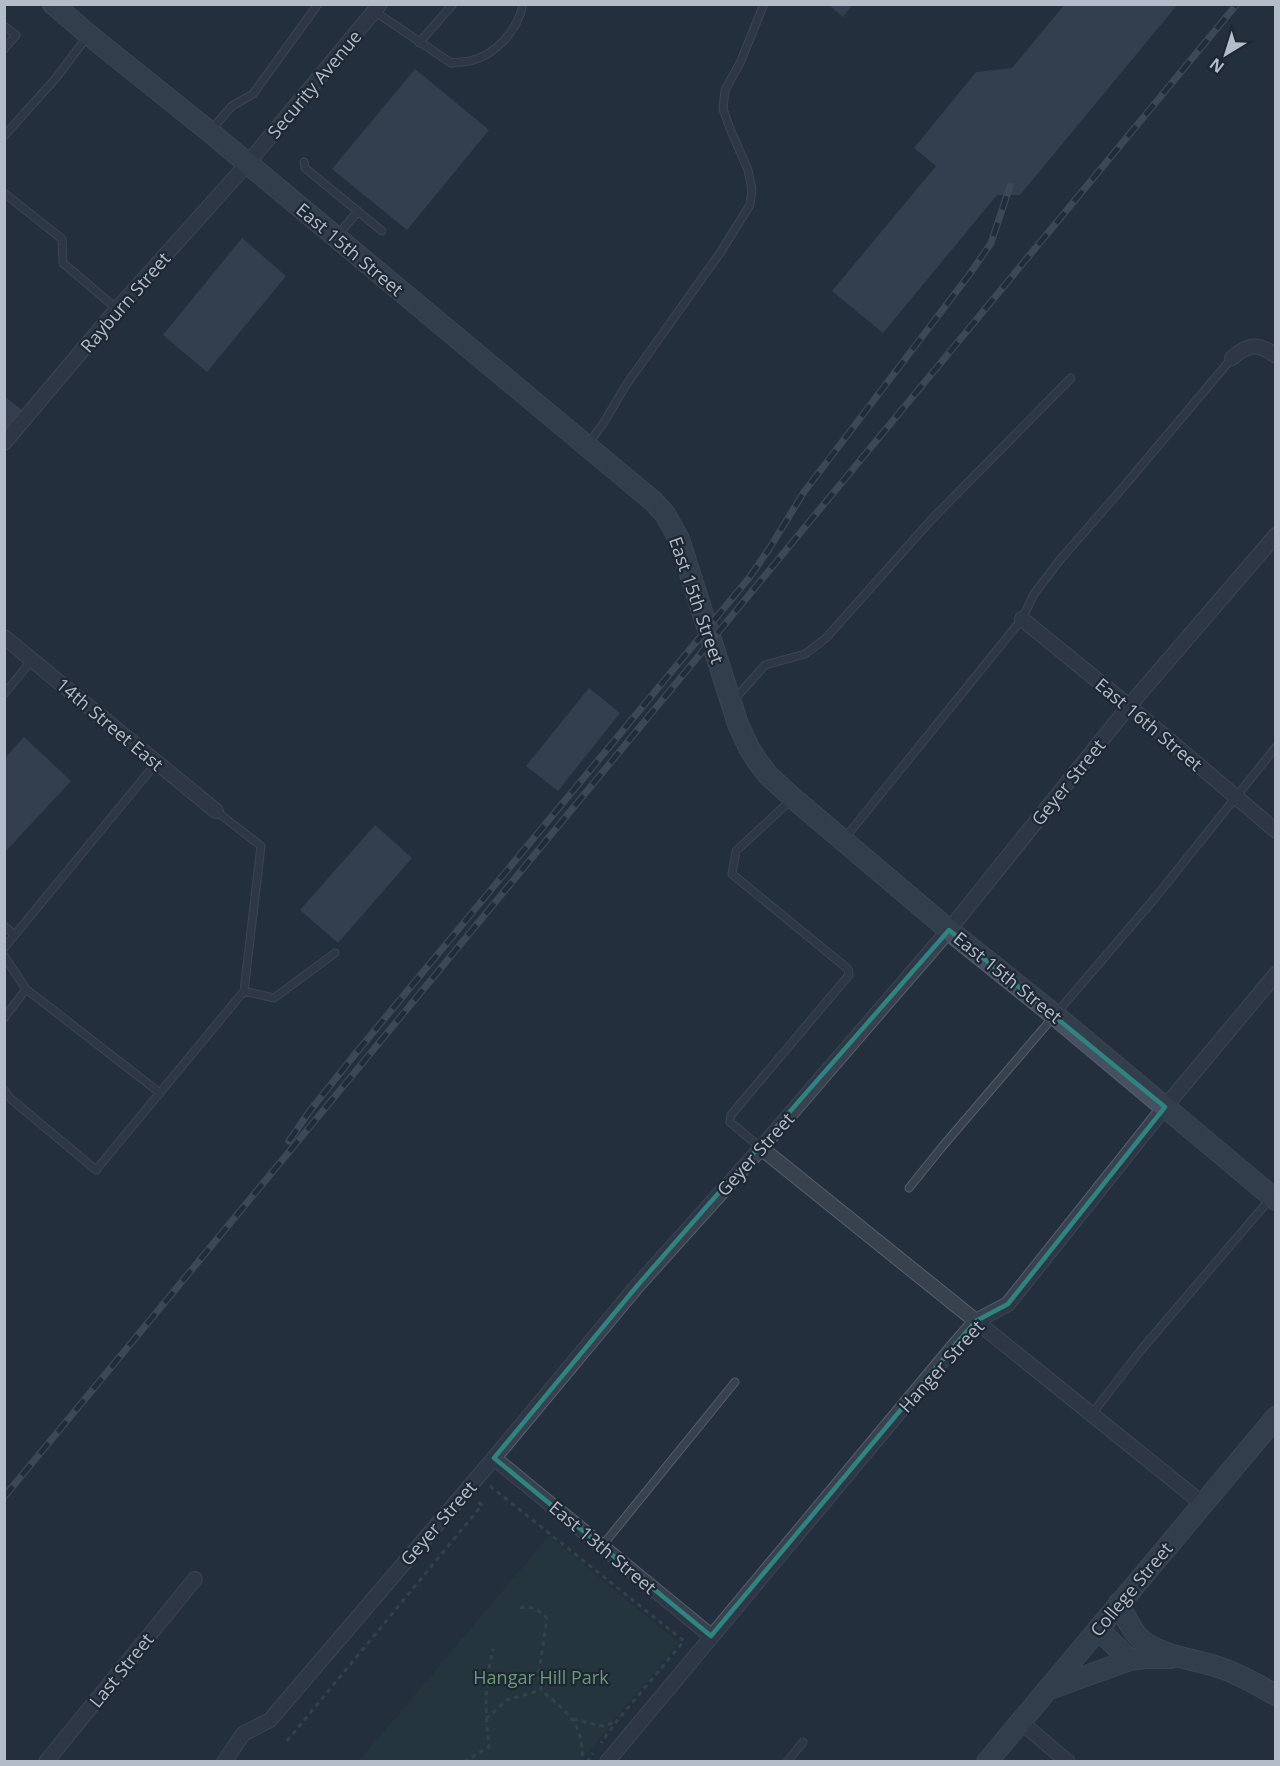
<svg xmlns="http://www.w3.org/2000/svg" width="1280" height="1766" font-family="'Open Sans',sans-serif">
<rect width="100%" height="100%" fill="#242f3e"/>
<path fill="#263c3f" d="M549,1536L679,1643L619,1714L582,1761H359Z"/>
<path fill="#455162" d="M828,4H853L843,17Z
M1065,4H1178L1020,195H997L883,333L832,291L936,166L914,148L976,72L1012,68Z
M415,69L489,130L407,230L332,169Z
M242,238L286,276L207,372L163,335Z
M4,396L22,410L4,431Z
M589,688L620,713L558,791L526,766Z
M24,737L71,781L4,853V759Z
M375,825L412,858L338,943L300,910Z"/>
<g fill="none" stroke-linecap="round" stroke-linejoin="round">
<g stroke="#565f6c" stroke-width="9">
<path id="lane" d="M374,11L451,63C457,62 464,62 470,61C496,55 518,30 523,4
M4,26L16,35L4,49
M419,43L453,4
M211,130L232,106L253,94L318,4
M4,136L56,78L87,37
M304,162L305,168L382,231
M4,193L62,239L63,263L117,309
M338,235L358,211
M587,445L603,424L626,385L720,253L750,205L752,189L748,170L731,131L723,109L725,90L740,63L764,4
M4,694L32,660
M733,701L765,665L805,654L826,638L932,519L1071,378
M845,838L1022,619L1034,594L1059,561L1120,491L1232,358
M4,926L15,935
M4,948L157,762
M4,956L26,989L4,1018
M26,989L160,1093
M244,991L274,998L335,953
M4,1090L11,1099L96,1170L244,991L261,846L216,811
M761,1148L730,1122L731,1115L849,975L848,969L732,874L736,851L791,800
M909,1188L942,1147L1155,898L1276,747
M1092,1414L1141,1350L1270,1199
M602,1546L735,1382
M787,1762L803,1742"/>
</g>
<g stroke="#565f6c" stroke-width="16">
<path id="street" d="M1232,358C1248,344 1258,342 1276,356
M4,443L117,309L248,163L380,4
M1022,619L1129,706L1276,831
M4,637L216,811
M761,1148L1203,1504
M494,1458L711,1636
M1021,1722L1068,1762
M46,1762L195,1579
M224,1762L243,1734L270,1720L494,1458L637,1286L761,1148L949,930L1129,706L1276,535
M607,1762L956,1344L976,1321L1008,1304L1165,1107L1276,974"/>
</g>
<g stroke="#565f6c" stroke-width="22">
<path id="secondary" d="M53,4L89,35L210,132L653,501L665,514L679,539L738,724L749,748L758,762L768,775L793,798L949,930L1055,1015L1276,1200
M1119,1603C1124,1614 1129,1626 1137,1635C1153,1655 1194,1659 1218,1667C1238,1673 1257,1685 1276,1695
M1098,1629L1130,1660
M1047,1690L1130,1660L1145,1658H1171
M987,1762L1276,1417"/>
</g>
<path stroke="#44595c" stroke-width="3" stroke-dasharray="4.5 4.5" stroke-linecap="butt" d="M490,1486L684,1641L616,1722L601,1743
M520,1608C534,1605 537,1610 547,1618L539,1672L541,1690C555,1702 573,1715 579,1733C582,1742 582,1752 583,1762
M486,1719L507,1700L541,1690
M573,1719L602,1726L616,1722
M287,1741L482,1505L477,1501
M464,1762L489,1747C485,1710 484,1686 493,1649
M587,1762L593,1753"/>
<use href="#lane" stroke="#38414e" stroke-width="7"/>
<use href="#street" stroke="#38414e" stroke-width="14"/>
<use href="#secondary" stroke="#465061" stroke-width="20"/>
<g stroke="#5a6575" stroke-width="7">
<path id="rail" d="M289,1141L309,1112L356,1053L749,578L769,549L804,492L969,275L991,243L1010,186
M4,1497L1237,4"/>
</g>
<use href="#rail" stroke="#1d2633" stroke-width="4.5" stroke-dasharray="14" stroke-linecap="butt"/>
</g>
<path d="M0 0H1280V1766H0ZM949,930L1165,1107L1008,1304L976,1321L956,1344L711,1636L494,1458L637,1286Z" fill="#242f3e" fill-opacity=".55" fill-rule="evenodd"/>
<path fill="none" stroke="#308480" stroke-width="4.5" stroke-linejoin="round" d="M949,930L1165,1107L1008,1304L976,1321L956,1344L711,1636L494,1458L637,1286Z"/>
<g text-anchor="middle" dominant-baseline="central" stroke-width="4.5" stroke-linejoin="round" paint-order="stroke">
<g font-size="18" fill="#b4bcc9" stroke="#1d2633">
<text transform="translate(314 84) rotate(-50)">Security Avenue</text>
<text transform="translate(350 249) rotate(40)">East 15th Street</text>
<text transform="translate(125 302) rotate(-49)">Rayburn Street</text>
<text transform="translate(697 600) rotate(71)">East 15th Street</text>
<text transform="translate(110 724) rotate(40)">14th Street East</text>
<text transform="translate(1149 724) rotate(40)">East 16th Street</text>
<text transform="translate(1068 782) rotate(-51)">Geyer Street</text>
<text transform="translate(1008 977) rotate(39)">East 15th Street</text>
<text transform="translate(755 1154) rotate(-48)">Geyer Street</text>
<text transform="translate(941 1366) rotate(-48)">Hanger Street</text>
<text transform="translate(438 1523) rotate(-49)">Geyer Street</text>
<text transform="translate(603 1547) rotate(40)">East 13th Street</text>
<text transform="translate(1131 1589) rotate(-50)">College Street</text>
<text transform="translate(121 1670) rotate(-51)">Last Street</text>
</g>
<g font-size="18" fill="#6b9a76" stroke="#1d2633">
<text x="541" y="1677">Hangar Hill Park</text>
</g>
</g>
<rect width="1280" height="1766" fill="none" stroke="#b4bcc9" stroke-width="12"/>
<g transform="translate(1226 54) rotate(218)" stroke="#1d2633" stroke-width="4.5" paint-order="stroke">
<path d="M0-4.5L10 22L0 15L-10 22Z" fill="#b4bcc9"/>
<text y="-9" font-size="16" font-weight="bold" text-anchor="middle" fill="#b4bcc9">N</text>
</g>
</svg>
